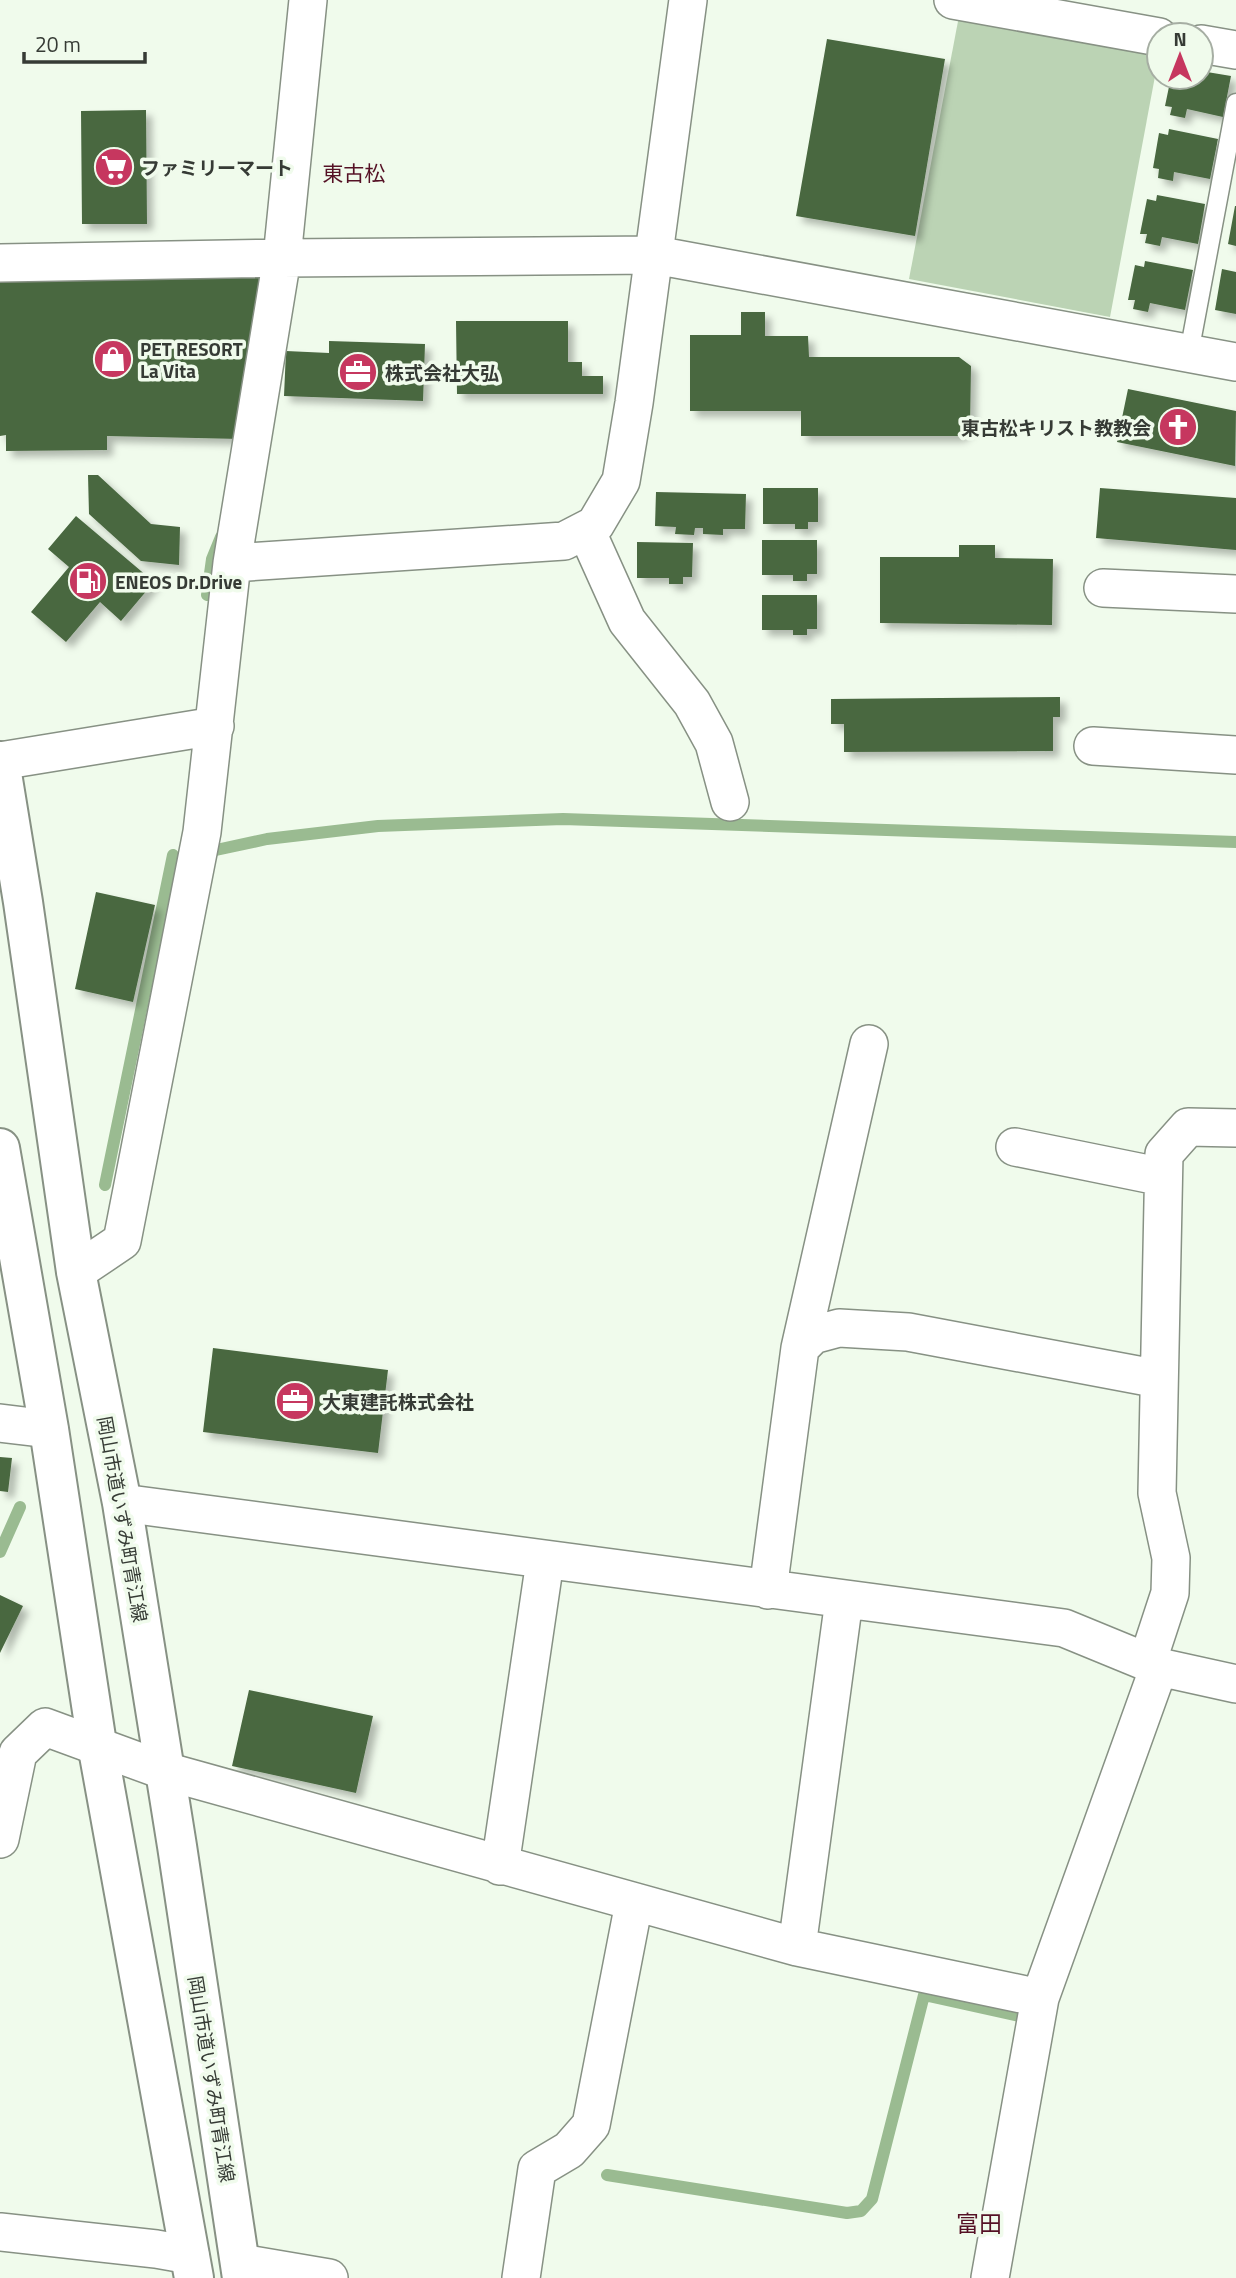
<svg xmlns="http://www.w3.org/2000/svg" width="1236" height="2278" font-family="'Titillium Web','Noto Sans JP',sans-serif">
<defs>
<filter id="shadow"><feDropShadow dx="6" dy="6" stdDeviation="3.5" flood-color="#0004"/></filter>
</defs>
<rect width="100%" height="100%" fill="#f0fbec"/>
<path fill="#bbd3b4" d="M959,16L1159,55L1110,317L909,279Z"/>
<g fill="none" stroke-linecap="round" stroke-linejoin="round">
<path stroke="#9abb91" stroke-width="12" d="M207,595L212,559L221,537
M216,850L267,839L378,826L563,819L1236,842
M105,1185L173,855
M0,1552L20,1507
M607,2175L847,2213L861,2211L872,2199L924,1995L1019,2016"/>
</g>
<path fill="#496740" filter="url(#shadow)" d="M827,39L945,59L915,236L796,216Z
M1201,71L1231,76L1223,117L1187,109L1185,118L1170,115L1172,107L1165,106L1171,77H1201Z
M146,110L147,224H82L81,111Z
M1169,129L1218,139L1210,179L1174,172L1173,181L1158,178L1159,169L1153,168L1159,133L1168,135Z
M1157,195L1205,204L1198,244L1162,237L1160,246L1145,243L1147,234H1140L1147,199L1156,201Z
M1235,206H1236V246L1228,244Z
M1145,261L1193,270L1185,310L1150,303L1148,312L1133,309L1135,300H1128L1135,265L1144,267Z
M1222,269L1236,272V314L1215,310Z
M261,277L241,439L107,436V450L6,451V435L0,436V279Z
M741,312H765V336H808L809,357H959L971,366L970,427L959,436H801V411H690V335H741Z
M456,321H568V362H582V376H603V394H457Z
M329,341L425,344L423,401L284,396L286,351L329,353Z
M1128,389L1236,411L1235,466L1117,442Z
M88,475H98L151,524L180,527L179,565L141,561L89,514Z
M763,488H818V522H808V529H795V524H763Z
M1100,488L1236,498V550L1096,538Z
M656,492L746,494L745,529H723V535L703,534V528H695L694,535L675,534L676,527L655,526Z
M76,516L154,582L121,621L100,602L66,642L31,612L69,567L48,549Z
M762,540H817V574H807V581H793V575H762Z
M637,542L693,543L692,577H683V584H669V578H637Z
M959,545H995V558L1053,559L1052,625L880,623V557H959Z
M762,595H817V629H807V635H793V630H762Z
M1060,697V717H1053V751L844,752V724H831V699Z
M96,892L155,905L133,1002L75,989Z
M213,1348L388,1370L378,1453L203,1432Z
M0,1457L12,1458L8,1492L0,1491Z
M0,1595L23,1606L0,1653Z
M249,1690L373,1716L356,1793L232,1766Z"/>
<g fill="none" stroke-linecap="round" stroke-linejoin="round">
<g stroke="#879184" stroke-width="21">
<path id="lane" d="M1189,353L1236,103"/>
</g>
<g stroke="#879184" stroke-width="40">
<path id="street" d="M953,0L1159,37
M1201,44L1236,50
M0,263L282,258L655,255L1236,362
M586,530L627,621L692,703L714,743L730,802
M232,563L564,541L595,525L621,481L634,403L688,0
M1103,588L1236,594
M1093,746L1236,755
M0,761L215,726
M1015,1147L1163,1177
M76,1272L122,1241L202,832L232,563L282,258L308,0
M800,1348L869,1044
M0,1423L49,1429
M122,1503L1064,1628L1159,1667L1236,1684
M768,1590L800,1348L813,1335L839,1328L908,1332L1159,1379
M1147,1663L1170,1593L1171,1558L1157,1493L1164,1154L1188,1127L1236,1128
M0,1839L18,1753L45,1727L165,1771L797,1947L1040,1998
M500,1866L545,1561
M797,1947L844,1600
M0,2232L156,2249L190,2255
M240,2263L329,2278
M521,2278L537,2169L569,2150L591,2125L634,1903
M990,2278L1040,1998L1159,1667"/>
</g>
<g stroke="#879184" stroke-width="42">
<path id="secondary" d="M0,761L23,902L76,1272L122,1503L177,1846L242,2278
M0,1148L49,1429L97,1744L194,2278"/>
</g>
<use href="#lane" stroke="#fff" stroke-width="18"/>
<use href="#street" stroke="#fff" stroke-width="37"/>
<use href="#secondary" stroke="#fff" stroke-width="38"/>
</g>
<defs>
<g id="supermarket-disc" transform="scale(2.0125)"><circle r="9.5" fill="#c6375f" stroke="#f0fbec"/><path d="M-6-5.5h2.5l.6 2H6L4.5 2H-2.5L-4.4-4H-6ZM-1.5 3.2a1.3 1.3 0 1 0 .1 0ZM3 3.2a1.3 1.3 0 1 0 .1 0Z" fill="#fff"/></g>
<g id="shop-disc" transform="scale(2.0125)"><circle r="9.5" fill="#c6375f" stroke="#f0fbec"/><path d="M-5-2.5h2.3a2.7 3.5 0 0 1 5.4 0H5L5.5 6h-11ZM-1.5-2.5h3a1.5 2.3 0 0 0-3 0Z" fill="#fff"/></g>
<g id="office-disc" transform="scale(2.0125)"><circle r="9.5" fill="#c6375f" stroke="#f0fbec"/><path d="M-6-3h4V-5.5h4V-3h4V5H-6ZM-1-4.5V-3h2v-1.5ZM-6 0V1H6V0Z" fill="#fff"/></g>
<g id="church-disc" transform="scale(2.0125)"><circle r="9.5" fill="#c6375f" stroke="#f0fbec"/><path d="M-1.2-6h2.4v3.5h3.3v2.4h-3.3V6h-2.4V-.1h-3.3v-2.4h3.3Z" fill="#fff"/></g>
<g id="fuel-disc" transform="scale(2.0125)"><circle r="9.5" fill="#c6375f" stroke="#f0fbec"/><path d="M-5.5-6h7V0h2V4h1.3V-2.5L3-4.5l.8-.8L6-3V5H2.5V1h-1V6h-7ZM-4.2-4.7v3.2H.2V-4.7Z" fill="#fff"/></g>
</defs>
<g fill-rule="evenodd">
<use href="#supermarket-disc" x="114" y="167"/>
<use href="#shop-disc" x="113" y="359"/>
<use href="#office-disc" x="358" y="372"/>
<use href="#church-disc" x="1178" y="427"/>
<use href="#fuel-disc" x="88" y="581"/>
<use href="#office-disc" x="295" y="1401"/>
</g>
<g text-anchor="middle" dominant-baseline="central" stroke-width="7" stroke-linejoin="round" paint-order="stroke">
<g font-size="19" font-weight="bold" fill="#363b35" stroke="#f0fbec" text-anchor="start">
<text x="141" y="167">ファミリーマート</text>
<text x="140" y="348">PET RESORT<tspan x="140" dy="22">La Vita</tspan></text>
<text x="385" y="372">株式会社大弘</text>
<text x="1151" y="427" text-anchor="end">東古松キリスト教教会</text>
<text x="115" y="581">ENEOS Dr.Drive</text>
<text x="322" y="1401">大東建託株式会社</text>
</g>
<g font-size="19" fill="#363b35" stroke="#f0fbec">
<text transform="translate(123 1519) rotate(80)">岡山市道いずみ町青江線</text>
<text transform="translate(212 2079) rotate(81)">岡山市道いずみ町青江線</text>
</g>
<g font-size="21" fill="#551125" stroke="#f0fbec">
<text x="354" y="173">東古松</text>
</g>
<g font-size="23" fill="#551125" stroke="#f0fbec">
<text x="979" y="2223">富田</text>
</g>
</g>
<g transform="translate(1180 56)"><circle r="33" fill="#f0fbec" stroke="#a6aea3" stroke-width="2"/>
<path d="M0-5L12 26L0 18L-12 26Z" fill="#c6375f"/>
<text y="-10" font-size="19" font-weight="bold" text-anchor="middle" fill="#363b35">N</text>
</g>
<path d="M24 52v10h121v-10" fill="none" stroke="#363b35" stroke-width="3.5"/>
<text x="35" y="52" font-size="21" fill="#363b35" stroke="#f0fbec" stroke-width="5" paint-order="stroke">20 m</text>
</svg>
